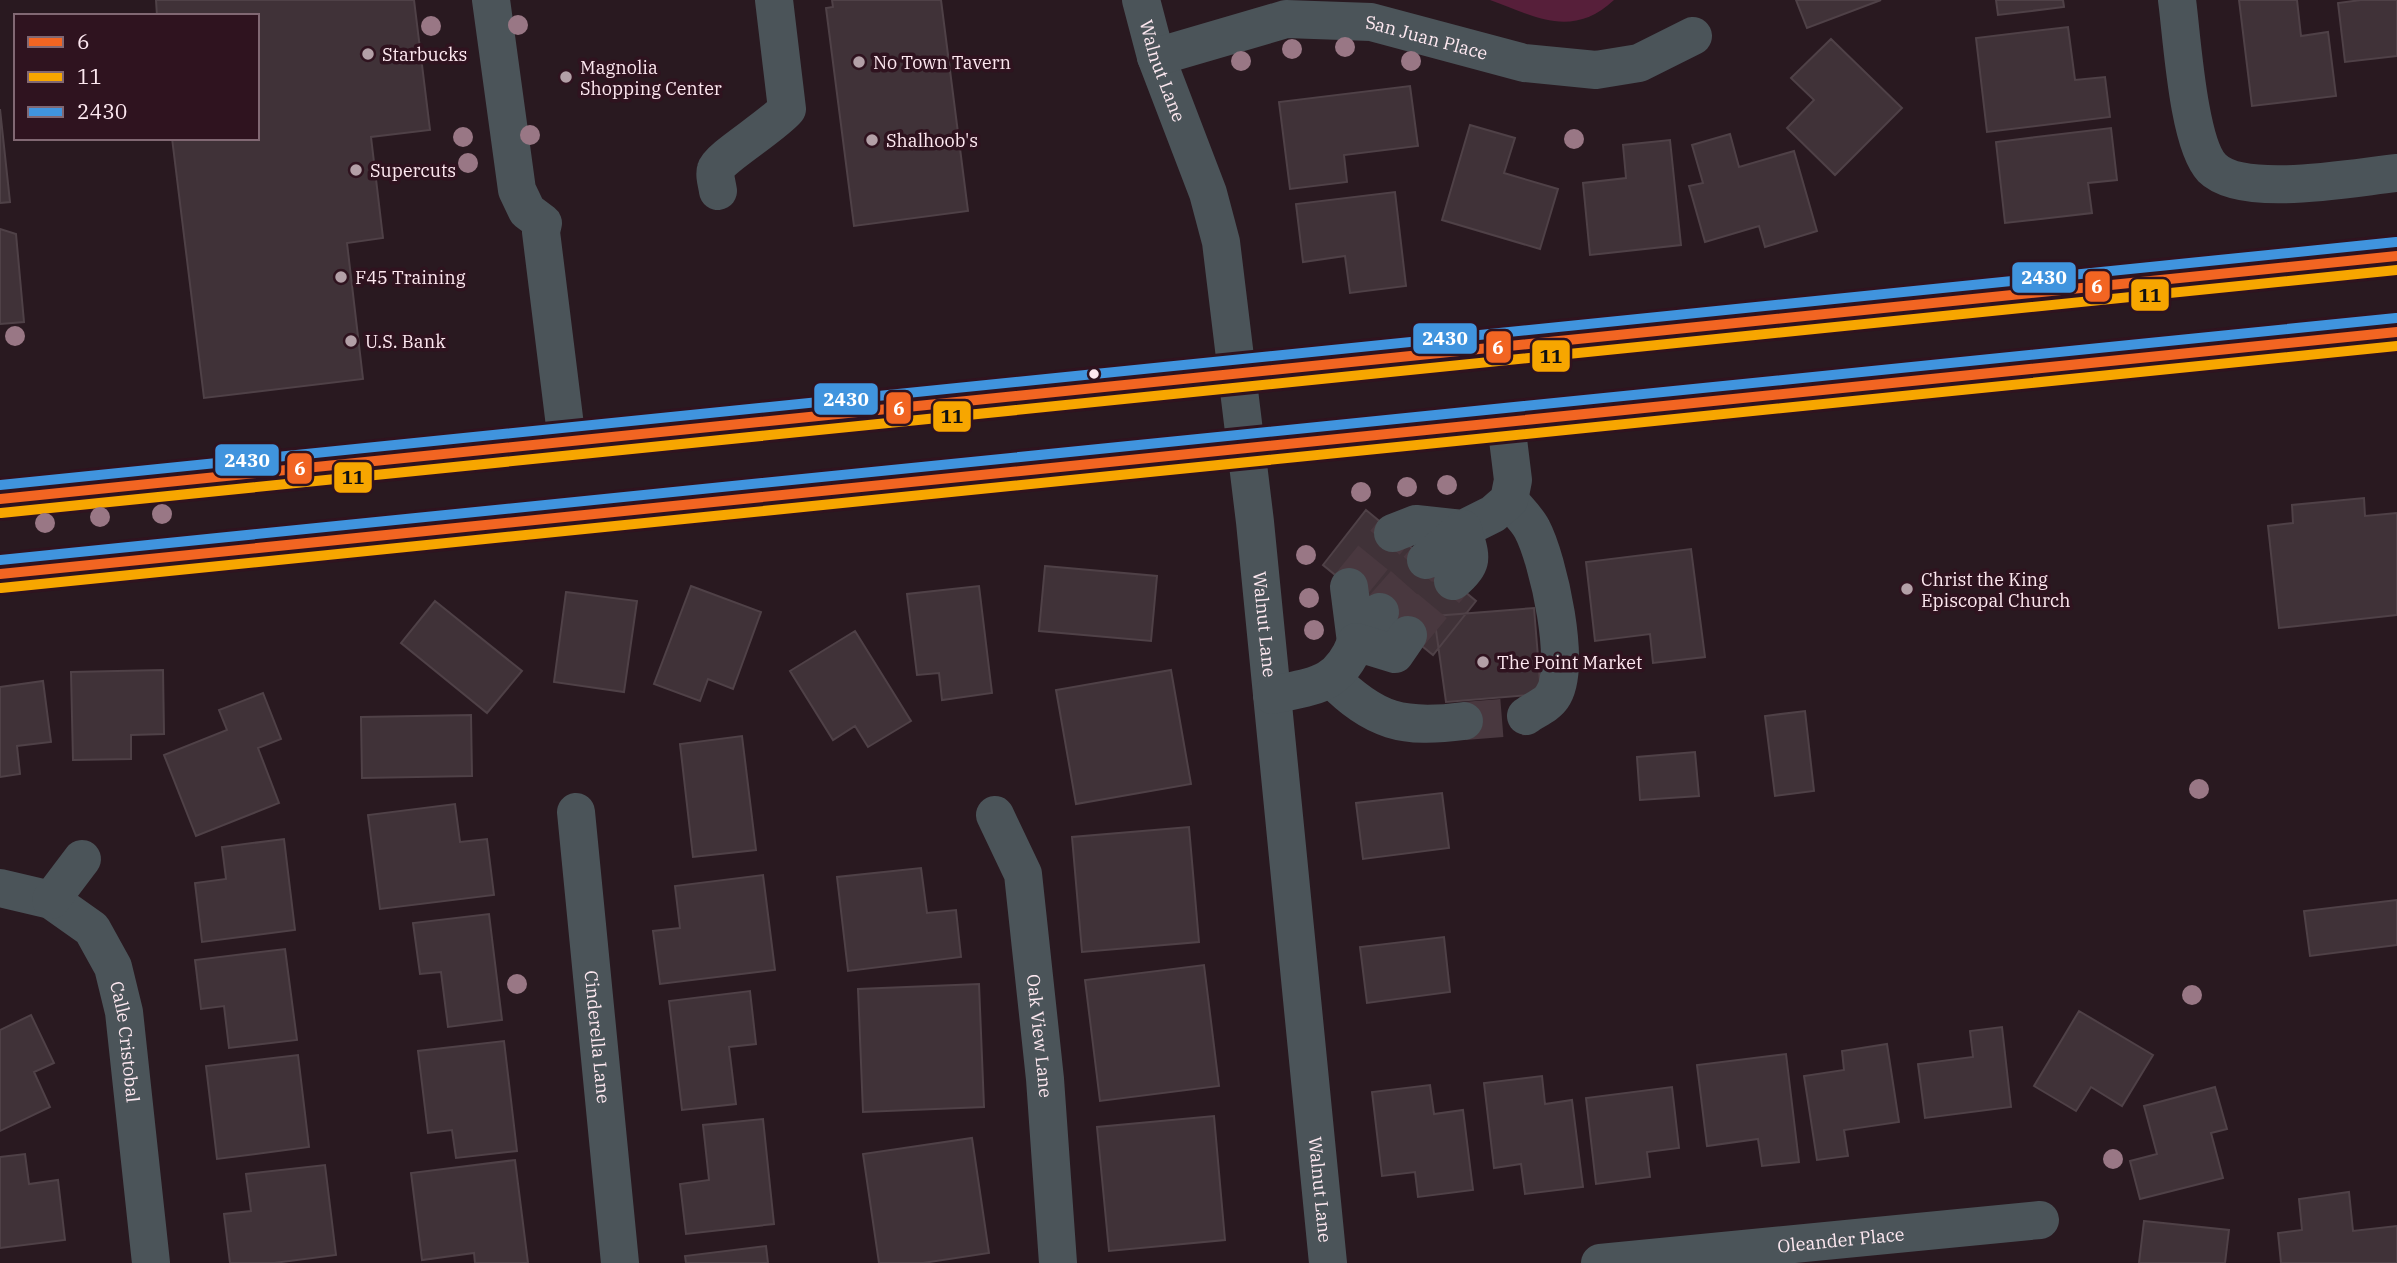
<svg xmlns="http://www.w3.org/2000/svg" width="2397" height="1263" font-family="'IBM Plex Serif',serif">
<rect width="100%" height="100%" fill="#291920"/>
<path fill="#571f3a" d="M1490,0H1614C1572,39 1536,17 1490,0Z"/>
<path fill="#403238" stroke="#4f4147" stroke-width="2" d="M156,0H414L430,130L371,137L383,238L347,243L363,379L204,398L172,138H257V16H157Z
M832,0H941L968,211L854,226L826,8L833,7Z
M1796,0H1881L1807,28Z
M1996,0H2063L2064,7L1998,15Z
M2239,0H2297L2301,36L2328,32L2336,96L2252,106Z
M2361,0H2397V56L2345,62L2338,3Z
M2068,27L2075,80L2105,77L2110,117L1987,132L1976,38Z
M1831,39L1902,108L1835,175L1787,128L1814,100L1791,78Z
M1410,86L1418,146L1344,155L1347,182L1290,189L1279,102Z
M0,109L10,202L0,203Z
M1470,125L1515,138L1504,173L1558,189L1540,249L1442,220Z
M2111,128L2117,180L2088,183L2092,213L2005,223L1996,142Z
M1730,134L1739,167L1794,151L1817,231L1765,247L1759,226L1705,242L1689,186L1703,183L1692,145Z
M1670,140L1681,245L1590,255L1583,183L1626,178L1623,145Z
M1395,192L1406,286L1350,293L1345,256L1303,262L1296,204Z
M0,229L16,234L24,322L0,324Z
M2364,498L2365,516L2397,513V615L2279,628L2268,526L2293,523L2292,505Z
M1366,510L1476,601L1433,655L1323,565Z
M1691,549L1705,657L1653,663L1650,634L1595,641L1586,562Z
M1045,566L1157,576L1151,641L1039,631Z
M691,586L761,612L733,689L708,679L700,701L654,684Z
M979,586L992,693L942,700L939,673L917,675L907,594Z
M566,592L637,601L624,692L554,682Z
M435,601L522,671L487,713L401,643Z
M1534,608L1541,694L1446,702L1434,616Z
M855,631L911,721L868,747L855,726L833,740L790,671Z
M163,670L164,734L131,735V759L73,760L71,672Z
M1171,670L1191,784L1076,804L1056,690Z
M43,681L51,742L17,746L20,774L0,777V687Z
M263,693L281,739L258,748L279,803L196,836L164,755L227,730L219,710Z
M1805,711L1814,791L1775,796L1765,716Z
M471,715L472,776L362,778L361,717Z
M742,736L756,850L693,857L680,744Z
M1695,752L1699,796L1640,800L1637,757Z
M1442,793L1449,848L1363,859L1356,803Z
M455,804L460,842L487,839L494,895L380,909L368,815Z
M1189,827L1199,942L1082,952L1072,837Z
M284,839L295,930L202,942L195,883L226,879L222,847Z
M921,868L927,913L956,910L961,957L848,971L837,877Z
M763,875L775,970L660,984L653,931L680,928L675,886Z
M2397,900V945L2310,956L2304,911Z
M489,914L502,1020L448,1027L441,972L420,974L413,923Z
M1444,937L1450,992L1367,1003L1360,947Z
M285,949L297,1040L229,1048L224,1006L201,1009L195,960Z
M1204,965L1219,1086L1100,1101L1085,980Z
M979,984L984,1107L863,1112L858,989Z
M750,991L756,1044L729,1047L736,1104L682,1110L669,1001Z
M2079,1011L2153,1055L2122,1106L2091,1087L2076,1111L2034,1086Z
M31,1015L54,1063L34,1072L50,1107L0,1131V1030Z
M2002,1027L2011,1107L1925,1118L1918,1064L1973,1057L1970,1031Z
M504,1041L517,1151L456,1158L452,1130L428,1133L418,1051Z
M1887,1044L1899,1122L1844,1130L1848,1156L1817,1160L1804,1076L1844,1070L1842,1051Z
M1786,1054L1799,1162L1762,1166L1758,1139L1707,1146L1697,1065Z
M298,1055L309,1147L217,1159L206,1066Z
M1542,1076L1545,1104L1572,1100L1583,1187L1525,1194L1521,1164L1494,1168L1484,1083Z
M1430,1085L1434,1114L1463,1110L1473,1190L1418,1197L1415,1172L1382,1176L1372,1092Z
M1672,1087L1679,1148L1647,1152L1650,1177L1596,1184L1586,1098Z
M2215,1087L2227,1129L2211,1133L2223,1178L2140,1199L2130,1161L2157,1154L2144,1106Z
M1214,1116L1225,1240L1109,1251L1097,1127Z
M763,1119L774,1224L686,1234L680,1184L709,1180L703,1125Z
M972,1138L989,1253L923,1263H879L863,1154Z
M25,1154L29,1184L58,1180L65,1240L0,1248V1157Z
M515,1160L528,1263H475L474,1253L422,1260L411,1173Z
M325,1165L336,1255L274,1263H230L224,1214L251,1211L246,1174Z
M2349,1192L2353,1231L2397,1226V1263H2281L2278,1233L2302,1230L2299,1199Z
M2144,1221L2229,1230L2225,1263H2139Z
M766,1246L768,1263H686L685,1256Z"/>
<g fill="none" stroke-linecap="round" stroke-linejoin="round">
<path stroke="#49383f" stroke-width="38" stroke-dasharray="38 19" stroke-linecap="butt" d="M1349,587L1393,533
M1380,612L1426,560
M1408,635L1453,581
M1464,721L1526,716"/>
<g stroke="#4b5459" stroke-width="38">
<path d="M491,0L517,190L527,211L543,223L541,232L567,442"/>
<path id="s1" d="M1141,0L1156,57L1208,193L1221,242L1255,522L1328,1263"/>
<path d="M2177,0C2182,37 2188,143 2212,168C2243,199 2355,177 2397,173"/>
<path id="s2" d="M1156,57L1286,19L1371,22L1524,63L1596,70L1639,63L1693,36"/>
<path d="M718,191C717,184 714,175 716,169C718,159 774,125 787,109L774,0"/>
<path d="M1509,500C1516,509 1527,519 1532,529C1548,559 1573,669 1552,697C1547,705 1534,710 1526,716"/>
<path d="M1393,533L1416,524L1463,529L1493,514L1509,500L1513,480L1506,423"/>
<path d="M1426,560L1463,529C1470,557 1476,562 1453,581"/>
<path d="M1349,587L1356,642L1380,612"/>
<path d="M1331,678C1375,722 1403,729 1464,721"/>
<path d="M1272,695C1314,686 1339,686 1356,642L1395,654L1408,635"/>
<path id="s3" d="M576,812L620,1263"/>
<path id="s4" d="M995,815L1023,874L1045,1079L1058,1263"/>
<path id="s5" d="M0,888L51,900L92,929L113,967L124,1012L151,1263"/>
<path d="M51,900L82,859"/>
<path id="s6" d="M1600,1263L2040,1220"/>
</g>
<path stroke="#45585e" stroke-width="38" d="M0,499C799,423 1598,334 2397,256
M0,574L2397,332"/>
<g stroke="#2f131f" stroke-width="16">
<path id="bus-1" d="M0,499L2397,256
M0,574L2397,332"/>
</g>
<g stroke="#2f131f" stroke-width="16">
<path id="bus-2" d="M1,513L2397,270
M1,588L2397,346"/>
</g>
<g stroke="#2f131f" stroke-width="16">
<path id="bus-3" d="M0,485L2396,242
M0,560L2396,318"/>
</g>
<use href="#bus-1" stroke="#f26522" stroke-width="10"/>
<use href="#bus-2" stroke="#f7a600" stroke-width="10"/>
<use href="#bus-3" stroke="#4094de" stroke-width="10"/>
</g>
<g fill="#997785">
<circle cx="518" cy="25" r="10"/>
<circle cx="431" cy="26" r="10"/>
<circle cx="1345" cy="47" r="10"/>
<circle cx="1292" cy="49" r="10"/>
<circle cx="1241" cy="61" r="10"/>
<circle cx="1411" cy="61" r="10"/>
<circle cx="530" cy="135" r="10"/>
<circle cx="463" cy="137" r="10"/>
<circle cx="1574" cy="139" r="10"/>
<circle cx="468" cy="163" r="10"/>
<circle cx="15" cy="336" r="10"/>
<circle cx="1447" cy="485" r="10"/>
<circle cx="1407" cy="487" r="10"/>
<circle cx="1361" cy="492" r="10"/>
<circle cx="162" cy="514" r="10"/>
<circle cx="100" cy="517" r="10"/>
<circle cx="45" cy="523" r="10"/>
<circle cx="1306" cy="555" r="10"/>
<circle cx="1309" cy="598" r="10"/>
<circle cx="1314" cy="630" r="10"/>
<circle cx="2199" cy="789" r="10"/>
<circle cx="517" cy="984" r="10"/>
<circle cx="2192" cy="995" r="10"/>
<circle cx="2113" cy="1159" r="10"/>
</g>
<g fill="#b3a0a7" stroke="#2f131f" stroke-width="2.5">
<circle cx="368" cy="54" r="7"/>
<circle cx="859" cy="62" r="7"/>
<circle cx="566" cy="77" r="7"/>
<circle cx="872" cy="140" r="7"/>
<circle cx="356" cy="170" r="7"/>
<circle cx="341" cy="277" r="7"/>
<circle cx="351" cy="341" r="7"/>
<circle cx="1907" cy="589" r="7"/>
<circle cx="1483" cy="662" r="7"/>
</g>
<circle fill="#fde8f0" stroke="#2f131f" stroke-width="2.5" cx="1094" cy="374" r="6"/>
<g text-anchor="middle" dominant-baseline="central" stroke-width="7" stroke-linejoin="round" paint-order="stroke">
<g font-size="18" fill="#fde8f0" stroke="#2f131f">
<text stroke="none"><textPath href="#s2" startOffset="278">San Juan Place</textPath></text>
<text stroke="none"><textPath href="#s1" startOffset="74">Walnut Lane</textPath></text>
<text stroke="none"><textPath href="#s1" startOffset="640">Walnut Lane</textPath></text>
<text stroke="none"><textPath href="#s4" startOffset="228">Oak View Lane</textPath></text>
<text stroke="none"><textPath href="#s3" startOffset="226">Cinderella Lane</textPath></text>
<text stroke="none"><textPath href="#s5" startOffset="222">Calle Cristobal</textPath></text>
<text stroke="none"><textPath href="#s1" startOffset="1208">Walnut Lane</textPath></text>
<text stroke="none"><textPath href="#s6" startOffset="242">Oleander Place</textPath></text>
</g>
<g font-size="18" fill="#fde8f0" stroke="#2f131f" text-anchor="start">
<text x="382" y="54">Starbucks</text>
<text x="873" y="62">No Town Tavern</text>
<text x="580" y="67">Magnolia<tspan x="580" dy="21">Shopping Center</tspan></text>
<text x="886" y="140">Shalhoob's</text>
<text x="370" y="170">Supercuts</text>
<text x="355" y="277">F45 Training</text>
<text x="365" y="341">U.S. Bank</text>
<text x="1921" y="579">Christ the King<tspan x="1921" dy="21">Episcopal Church</tspan></text>
<text x="1497" y="662">The Point Market</text>
</g>
</g>
<g stroke="#2f131f" stroke-width="2.5">
<rect x="2011" y="261" width="66" height="33" rx="7" fill="#4094de"/>
<rect x="2084" y="270" width="27" height="33" rx="7" fill="#f26522"/>
<rect x="2130" y="278" width="40" height="34" rx="7" fill="#f7a600"/>
<rect x="1412" y="322" width="66" height="33" rx="7" fill="#4094de"/>
<rect x="1485" y="330" width="27" height="34" rx="7" fill="#f26522"/>
<rect x="1531" y="339" width="40" height="34" rx="7" fill="#f7a600"/>
<rect x="813" y="382" width="66" height="34" rx="7" fill="#4094de"/>
<rect x="885" y="391" width="27" height="34" rx="7" fill="#f26522"/>
<rect x="932" y="400" width="40" height="33" rx="7" fill="#f7a600"/>
<rect x="214" y="443" width="66" height="34" rx="7" fill="#4094de"/>
<rect x="286" y="452" width="27" height="33" rx="7" fill="#f26522"/>
<rect x="333" y="461" width="40" height="33" rx="7" fill="#f7a600"/>
</g>
<g font-size="19" text-anchor="middle" font-weight="bold" fill="#fff">
<text x="2044" y="284">2430</text>
<text x="2097" y="293">6</text>
<text x="1445" y="345">2430</text>
<text x="1498" y="354">6</text>
<text x="846" y="406">2430</text>
<text x="899" y="415">6</text>
<text x="247" y="467">2430</text>
<text x="300" y="475">6</text>
</g>
<g font-size="19" text-anchor="middle" font-weight="bold" fill="#111">
<text x="2150" y="302">11</text>
<text x="1551" y="363">11</text>
<text x="952" y="423">11</text>
<text x="353" y="484">11</text>
</g>
<rect x="14" y="14" width="245" height="126" fill="#2f131f" stroke="#816873" stroke-width="2"/>
<rect x="28" y="37" width="35" height="10" fill="#f26522" stroke="#816873" stroke-width="2"/>
<text x="77" y="49" font-size="21" fill="#fde8f0">6</text>
<rect x="28" y="72" width="35" height="10" fill="#f7a600" stroke="#816873" stroke-width="2"/>
<text x="77" y="84" font-size="21" fill="#fde8f0">11</text>
<rect x="28" y="107" width="35" height="10" fill="#4094de" stroke="#816873" stroke-width="2"/>
<text x="77" y="119" font-size="21" fill="#fde8f0">2430</text>
</svg>
